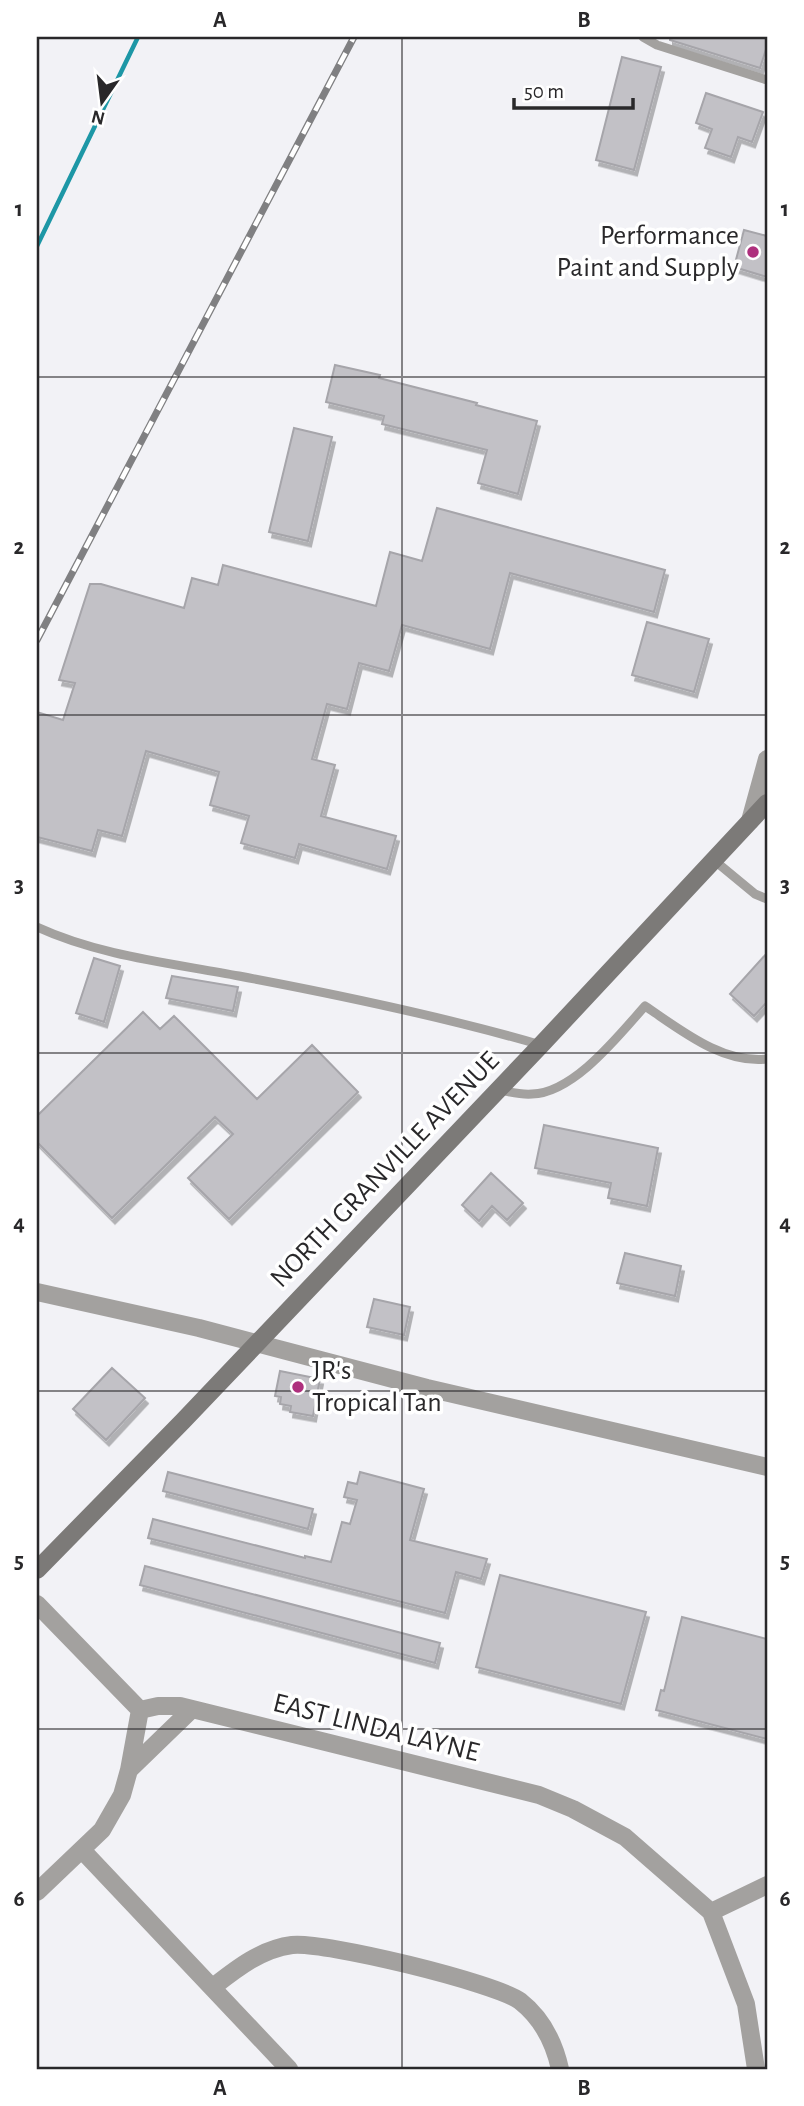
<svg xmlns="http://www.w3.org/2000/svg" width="804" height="2106" font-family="'Alegreya Sans',sans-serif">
<defs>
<filter id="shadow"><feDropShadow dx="3" dy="5.5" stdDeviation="0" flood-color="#0004"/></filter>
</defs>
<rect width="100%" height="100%" fill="#f2f2f6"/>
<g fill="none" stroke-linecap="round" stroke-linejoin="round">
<path stroke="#1d97a6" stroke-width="4.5" d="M37,246L138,37"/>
</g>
<path fill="#c2c1c6" stroke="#a6a5aa" stroke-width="2" filter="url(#shadow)" d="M670,37H767V46L760,68L670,40Z
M622,57L661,67L634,170L596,160Z
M706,93L763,112L752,142L738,137L731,157L705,148L712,129L696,123Z
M744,230L767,236V277L734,267Z
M335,365L380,375L379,378L477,403L476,405L537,421L518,494L478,483L487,450L382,424L384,416L326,402Z
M294,428L332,437L308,541L269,532Z
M437,508L665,570L654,612L510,573L490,649L402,625L389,671L359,663L347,709L327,704L312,759L335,765L321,816L396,836L387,869L299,844L295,858L241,843L249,816L210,805L219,772L146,751L122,836L98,830L92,851L37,837V712L63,720L75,683L59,680L90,584H101L184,608L192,578L218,585L223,565L376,606L390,552L422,561Z
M647,622L709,639L694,692L632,675Z
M767,953V1002L754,1016L730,994Z
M94,958L120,966L104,1022L76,1013Z
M172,976L238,987L233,1011L166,998Z
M143,1012L160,1029L174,1016L257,1099L312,1045L358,1092L229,1219L188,1178L233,1134L215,1117L112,1218L37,1142V1116Z
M544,1125L658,1148L647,1206L608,1198L611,1183L535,1168Z
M491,1173L523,1203L507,1220L492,1206L479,1221L462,1205Z
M625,1253L681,1266L675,1296L617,1283Z
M374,1299L410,1307L404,1335L367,1327Z
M112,1368L145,1398L106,1440L73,1409Z
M280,1371L320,1379L313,1416L290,1412L291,1406L280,1404L281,1397L275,1396Z
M168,1472L313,1509L308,1529L163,1491Z
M360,1472L424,1489L410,1540L487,1559L481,1579L456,1572L445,1613L148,1538L153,1519L305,1558V1556L331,1562L342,1522L350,1524L357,1500L344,1497L348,1482L357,1484Z
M145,1566L440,1643L435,1663L140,1585Z
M500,1575L646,1612L621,1704L476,1667Z
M682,1617L767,1639V1739L656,1710L661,1690L664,1691Z"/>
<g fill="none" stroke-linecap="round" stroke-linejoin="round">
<path stroke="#a3a19f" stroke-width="9" d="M643,37L657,45L767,80
M715,861L755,894L767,899
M37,927C100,956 171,963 239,976C340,995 442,1016 541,1045
M500,1090C510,1092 521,1095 532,1094C574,1093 619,1035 645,1006C681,1030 722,1064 767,1059"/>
<path stroke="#a3a19f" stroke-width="18" d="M750,821L767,759
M37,1292L199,1328L427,1388L767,1467
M37,1604L140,1710L158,1706H180L539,1795L573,1809L625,1837L711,1912L746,2004L756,2069
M129,1770L140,1710
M82,1850L289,2069
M37,1892L102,1830L122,1795L129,1770L192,1709
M711,1912L767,1885
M213,1987C236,1969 261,1949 292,1945C324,1941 496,1983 520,2001C543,2019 554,2042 560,2069"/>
<path stroke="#7c7a78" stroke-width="18" d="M37,1570L183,1421L541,1045L767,803"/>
<g stroke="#808082" stroke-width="7">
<path id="rail" d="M37,640L354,37"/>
</g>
<use href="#rail" stroke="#fff" stroke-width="4.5" stroke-dasharray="13" stroke-linecap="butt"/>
</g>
<path fill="none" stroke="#29282a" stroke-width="2" stroke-opacity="0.55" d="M402,37V2069M37,377H767M37,715H767M37,1053H767M37,1391H767M37,1729H767"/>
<g fill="#ae2f7d" stroke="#fff" stroke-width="2.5">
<circle cx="753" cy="252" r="7"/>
<circle cx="298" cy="1387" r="7"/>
</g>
<g text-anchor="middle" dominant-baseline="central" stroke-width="7" stroke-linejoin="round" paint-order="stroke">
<g font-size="28" fill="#29282a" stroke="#fff" text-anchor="end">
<text x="739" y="236">Performance<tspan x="739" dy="32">Paint and Supply</tspan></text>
<text x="312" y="1371" text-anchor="start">JR's<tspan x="312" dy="32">Tropical Tan</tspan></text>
</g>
<g font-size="28" fill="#29282a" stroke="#fff">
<text transform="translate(385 1170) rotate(-46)">NORTH GRANVILLE AVENUE</text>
<text transform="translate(376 1728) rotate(14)">EAST LINDA LAYNE</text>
</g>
</g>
<rect width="804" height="2106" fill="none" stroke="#ffffff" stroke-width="77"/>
<g transform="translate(102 102) rotate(194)" stroke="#ffffff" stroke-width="5" paint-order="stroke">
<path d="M0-5L12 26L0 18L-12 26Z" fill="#29282a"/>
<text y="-10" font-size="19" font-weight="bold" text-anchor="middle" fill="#29282a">N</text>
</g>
<path d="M514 98v10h119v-10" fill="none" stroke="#29282a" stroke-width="3.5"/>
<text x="524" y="98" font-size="21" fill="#29282a" stroke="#ffffff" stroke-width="5" paint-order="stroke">50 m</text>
<rect x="38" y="38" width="728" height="2030" fill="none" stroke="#29282a" stroke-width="2.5"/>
<g font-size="23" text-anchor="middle" font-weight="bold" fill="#29282a">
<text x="220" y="27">A</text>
<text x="584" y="27">B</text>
<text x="19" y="216">1</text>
<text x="785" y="216">1</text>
<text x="19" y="554">2</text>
<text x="785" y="554">2</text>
<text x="19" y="892">3</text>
<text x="785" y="892">3</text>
<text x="19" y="1230">4</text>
<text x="785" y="1230">4</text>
<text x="19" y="1568">5</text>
<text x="785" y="1568">5</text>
<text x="19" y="1906">6</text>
<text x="785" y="1906">6</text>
<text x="220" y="2095">A</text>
<text x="584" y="2095">B</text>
</g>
</svg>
